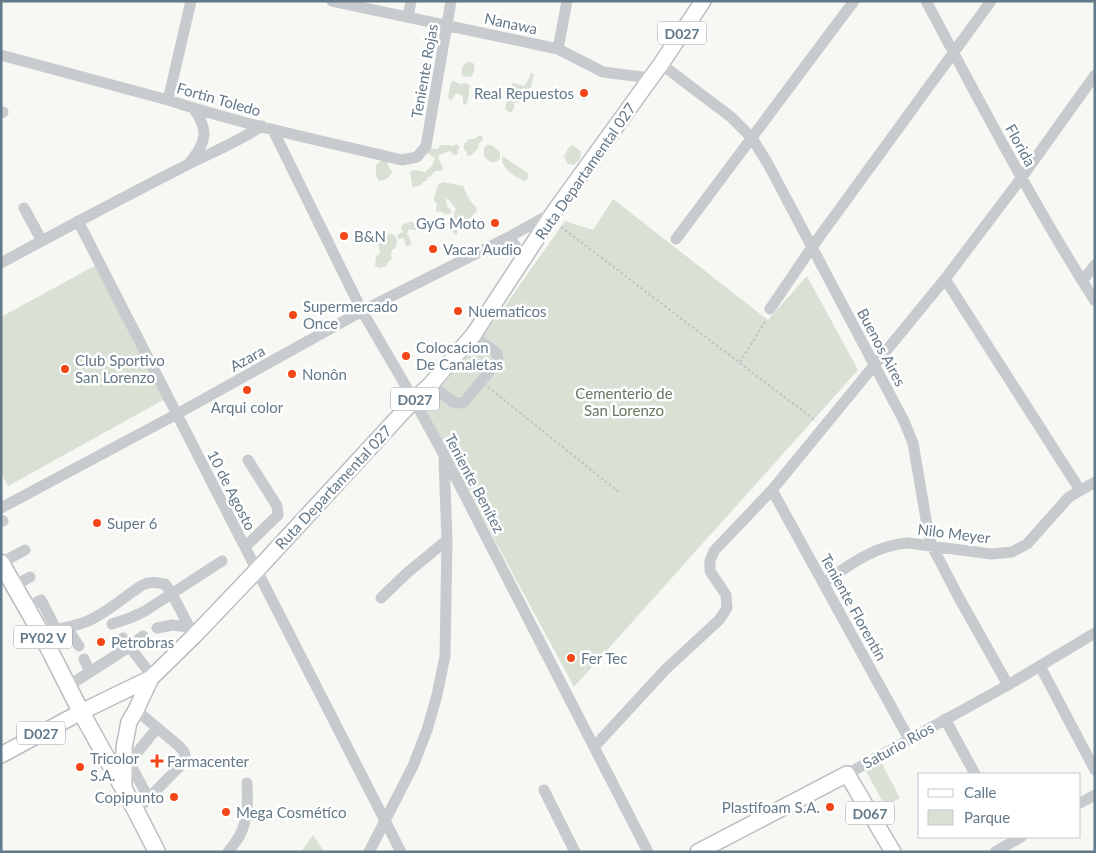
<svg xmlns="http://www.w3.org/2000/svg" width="1096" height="853" font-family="Lato,sans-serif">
<rect width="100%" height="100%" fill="#f7f7f4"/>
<path fill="#d9e0d4" d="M467,62L473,63L475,66L473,74L471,77L462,76C461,70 462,65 467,62Z
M531,73L534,74L531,87L529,88L527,94H523L519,102L514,103V108L511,113L505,109L510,88L513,83L524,86L526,84Z
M454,81L460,84L465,83L470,85C468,91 470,100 465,105L463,104V98L460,94H455L452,100H450L448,97L451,82Z
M480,135L482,136L483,139L478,145L479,146L472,155L467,156V153L464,149V144L469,139H474Z
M457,144L460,148L457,150L458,152L457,155H454L450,151L439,155C437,161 443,163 443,169L442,171H435L430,177H427L428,180L423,182L421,185L414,187L412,186L410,172L414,170L425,172L432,166L435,158L427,153L429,148L438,149L440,145H448L453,146Z
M487,145H491L500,152V159L496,162H490L484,156V148Z
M573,145L581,152L580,159L574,165L568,164L564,157L568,148Z
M502,156L528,173V178L525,181C515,178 500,167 502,156Z
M381,160L387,162L390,170H392C392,177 386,180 379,181L376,175V165Z
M443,182L463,186L469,199L477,209L476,212L469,219L462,222L460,217L458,218L457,234L456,235L451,230L452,225L454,224L451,221L454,216V213L456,209L448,199H446L447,206L451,210V213C447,216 444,213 440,211L437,213L436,210L437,204L434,201V199L438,185Z
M613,199L768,320L807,276L858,370L574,687L423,407L480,341L565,221L593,230Z
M411,222L416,223V230H412L411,229L408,230L407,233L412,244L408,246H406L404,238L398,239L397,235L403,232L401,226L404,224Z
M389,234H392L396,237L397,243L395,246L396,248L392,250L391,256L392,259C389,260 387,263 387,266L379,268L375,266L376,257L380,253L378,243L384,240Z
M96,265L165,399L8,486L1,472V317Z
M881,762L900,798L885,806L866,771Z
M313,835L324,852H301Z"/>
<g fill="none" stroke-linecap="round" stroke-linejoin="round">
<g stroke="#babec2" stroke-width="18">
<path id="major" d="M1,755L81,712L151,678L194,636L257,570L414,400L431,384L474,334L554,212L661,64L703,1
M124,790V748L129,722L136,710L151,678
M698,852L847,774L893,852"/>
</g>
<g stroke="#b9bdc0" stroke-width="19">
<path id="highway" d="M1,563L41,633L81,712L136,811L157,852"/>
</g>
<path stroke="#c0c3c5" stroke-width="2" stroke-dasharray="2.5 2.5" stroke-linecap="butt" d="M561,227L816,421
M740,362L766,320
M488,387L620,493"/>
<path stroke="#c7cbce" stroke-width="11" d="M332,1L558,49L603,72L650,78
M926,1C980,102 1033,204 1095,301
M408,17L411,1
M558,49L567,1
M1,55L168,100C244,125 323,141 402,160L417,157L426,146L451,1
M661,64L731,117L752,138L768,164L904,421L913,443L928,531L932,546L958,596L1008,685
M168,100L191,1
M1,113L3,112
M273,130L362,311L414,400L444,455L648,852
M190,162C207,142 209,129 193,108
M24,208L42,241
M78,221L401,852
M509,237L524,258
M676,239L854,1
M1,263C60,231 118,200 177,170C206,155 236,143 262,126
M945,279L1080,490
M1082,281L1095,265
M770,309L812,247L991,1
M431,384L453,402L458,403L464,402L498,361L497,353L480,341L474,334
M772,490L909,739
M1,508L177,414L362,311L509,237L552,213
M1,520L3,521
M245,547L278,515L277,506L248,460
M1,563L25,550
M823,583C850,565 875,545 908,543L991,554L1012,552L1027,544L1069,497L1095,482
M14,586L30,577
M381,598L407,573L447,540
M26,608L41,600L56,629
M112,624L130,618L145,611L222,561
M67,628L79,646
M157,628L172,625L189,627
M41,633C58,628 73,628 90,620C105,613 119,602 132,592C136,590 141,585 145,584C151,581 159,583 165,584L172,594L194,636
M123,638L152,676
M84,659L90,672
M1040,666L1095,770
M68,686L129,647L143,636
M945,719L975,774
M594,747L666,669L719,620L727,608L726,595L710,571V561L714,551L772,490L945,279L1022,177L1095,75
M129,762L148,797
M123,770L157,728
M847,774L1008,685L1095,633
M544,790L575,852
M1080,803L1095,795
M136,811L186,760L184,752L179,746L136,710
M228,852C232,846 237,841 240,835C248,819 248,801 247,783
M369,852L413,766L427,730L437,695L445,656L447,540L444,460
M995,852L1021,837"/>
<use href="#major" stroke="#fff" stroke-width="15"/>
<use href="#highway" stroke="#fff" stroke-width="16"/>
</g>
<g fill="#f44617" stroke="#fff" stroke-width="2">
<circle cx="584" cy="93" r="5"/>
<circle cx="495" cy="223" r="5"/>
<circle cx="344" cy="236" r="5"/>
<circle cx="433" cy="249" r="5"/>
<circle cx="458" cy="311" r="5"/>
<circle cx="293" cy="315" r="5"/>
<circle cx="406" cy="356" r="5"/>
<circle cx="65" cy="369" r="5"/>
<circle cx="292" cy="374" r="5"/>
<circle cx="247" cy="390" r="5"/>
<circle cx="97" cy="523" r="5"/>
<circle cx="101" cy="642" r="5"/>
<circle cx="571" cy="658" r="5"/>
<path d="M154.5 753.5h5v5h5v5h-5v5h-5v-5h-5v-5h5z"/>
<circle cx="80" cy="767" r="5"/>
<circle cx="174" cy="797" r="5"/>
<circle cx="830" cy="807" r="5"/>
<circle cx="226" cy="812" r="5"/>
</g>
<g text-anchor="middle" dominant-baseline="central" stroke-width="5" stroke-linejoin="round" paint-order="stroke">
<g fill="#fff" stroke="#92a0ac" stroke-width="1">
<rect x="658" y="21.5" width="48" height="23" rx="4"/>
<rect x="391" y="387.5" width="48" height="23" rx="4"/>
<rect x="14" y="625.5" width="58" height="23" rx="4"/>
<rect x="17" y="721.5" width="48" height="23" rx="4"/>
<rect x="846" y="801.5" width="48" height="23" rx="4"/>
</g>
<g font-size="14" font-weight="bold" fill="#637888">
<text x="682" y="33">D027</text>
<text x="415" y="399">D027</text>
<text x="43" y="637">PY02 V</text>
<text x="41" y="733">D027</text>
<text x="870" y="813">D067</text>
</g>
<g font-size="15" fill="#637888" stroke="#fff">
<text transform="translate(511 23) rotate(12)">Nanawa</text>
<text transform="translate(424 71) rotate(-80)">Teniente Rojas</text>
<text transform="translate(219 99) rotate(16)">Fortin Toledo</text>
<text transform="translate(1021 145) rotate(61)">Florida</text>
<text transform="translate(585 171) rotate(-55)">Ruta Departamental 027</text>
<text transform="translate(882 347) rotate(62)">Buenos Aires</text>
<text transform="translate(247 358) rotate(-29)">Azara</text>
<text transform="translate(475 483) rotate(62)">Teniente Benítez</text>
<text transform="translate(333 487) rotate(-47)">Ruta Departamental 027</text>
<text transform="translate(232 490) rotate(63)">10 de Agosto</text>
<text transform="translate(954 533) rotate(7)">Nilo Meyer</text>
<text transform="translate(854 607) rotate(61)">Teniente Florentín</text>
<text transform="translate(898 745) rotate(-29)">Saturio Ríos</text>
</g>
<g font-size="15" fill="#637888" stroke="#fff" text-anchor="start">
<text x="574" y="93" text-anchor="end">Real Repuestos</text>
<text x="485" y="223" text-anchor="end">GyG Moto</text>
<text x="354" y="236">B&amp;N</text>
<text x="443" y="249">Vacar Audio</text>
<text x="303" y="306">Supermercado<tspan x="303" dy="17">Once</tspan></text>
<text x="468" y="311">Nuematicos</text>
<text x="416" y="347">Colocacion<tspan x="416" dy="17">De Canaletas</tspan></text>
<text x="75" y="360">Club Sportivo<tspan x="75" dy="17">San Lorenzo</tspan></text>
<text x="302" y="374">Nonôn</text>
<text x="247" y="407" text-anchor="middle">Arqui color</text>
<text x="107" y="523">Super 6</text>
<text x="111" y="642">Petrobras</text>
<text x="581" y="658">Fer Tec</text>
<text x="90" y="758">Tricolor<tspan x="90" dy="17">S.A.</tspan></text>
<text x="167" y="761">Farmacenter</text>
<text x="164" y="797" text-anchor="end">Copipunto</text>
<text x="820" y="807" text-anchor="end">Plastifoam S.A.</text>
<text x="236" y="812">Mega Cosmétíco</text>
</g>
<g font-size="15" fill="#65795f" stroke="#fff">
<text x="624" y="393">Cementerio de<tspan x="624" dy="17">San Lorenzo</tspan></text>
</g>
</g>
<rect width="1096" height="853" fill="none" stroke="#637888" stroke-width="5"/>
<rect x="918" y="773" width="162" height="65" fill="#ffffff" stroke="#c1c9cf"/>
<rect x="928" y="789" width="25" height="8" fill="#ffffff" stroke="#c1c9cf"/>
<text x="964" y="798" font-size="15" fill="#637888">Calle</text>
<rect x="928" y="810" width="25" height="15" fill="#d9e0d4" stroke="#c1c9cf"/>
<text x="964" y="823" font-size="15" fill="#637888">Parque</text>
</svg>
